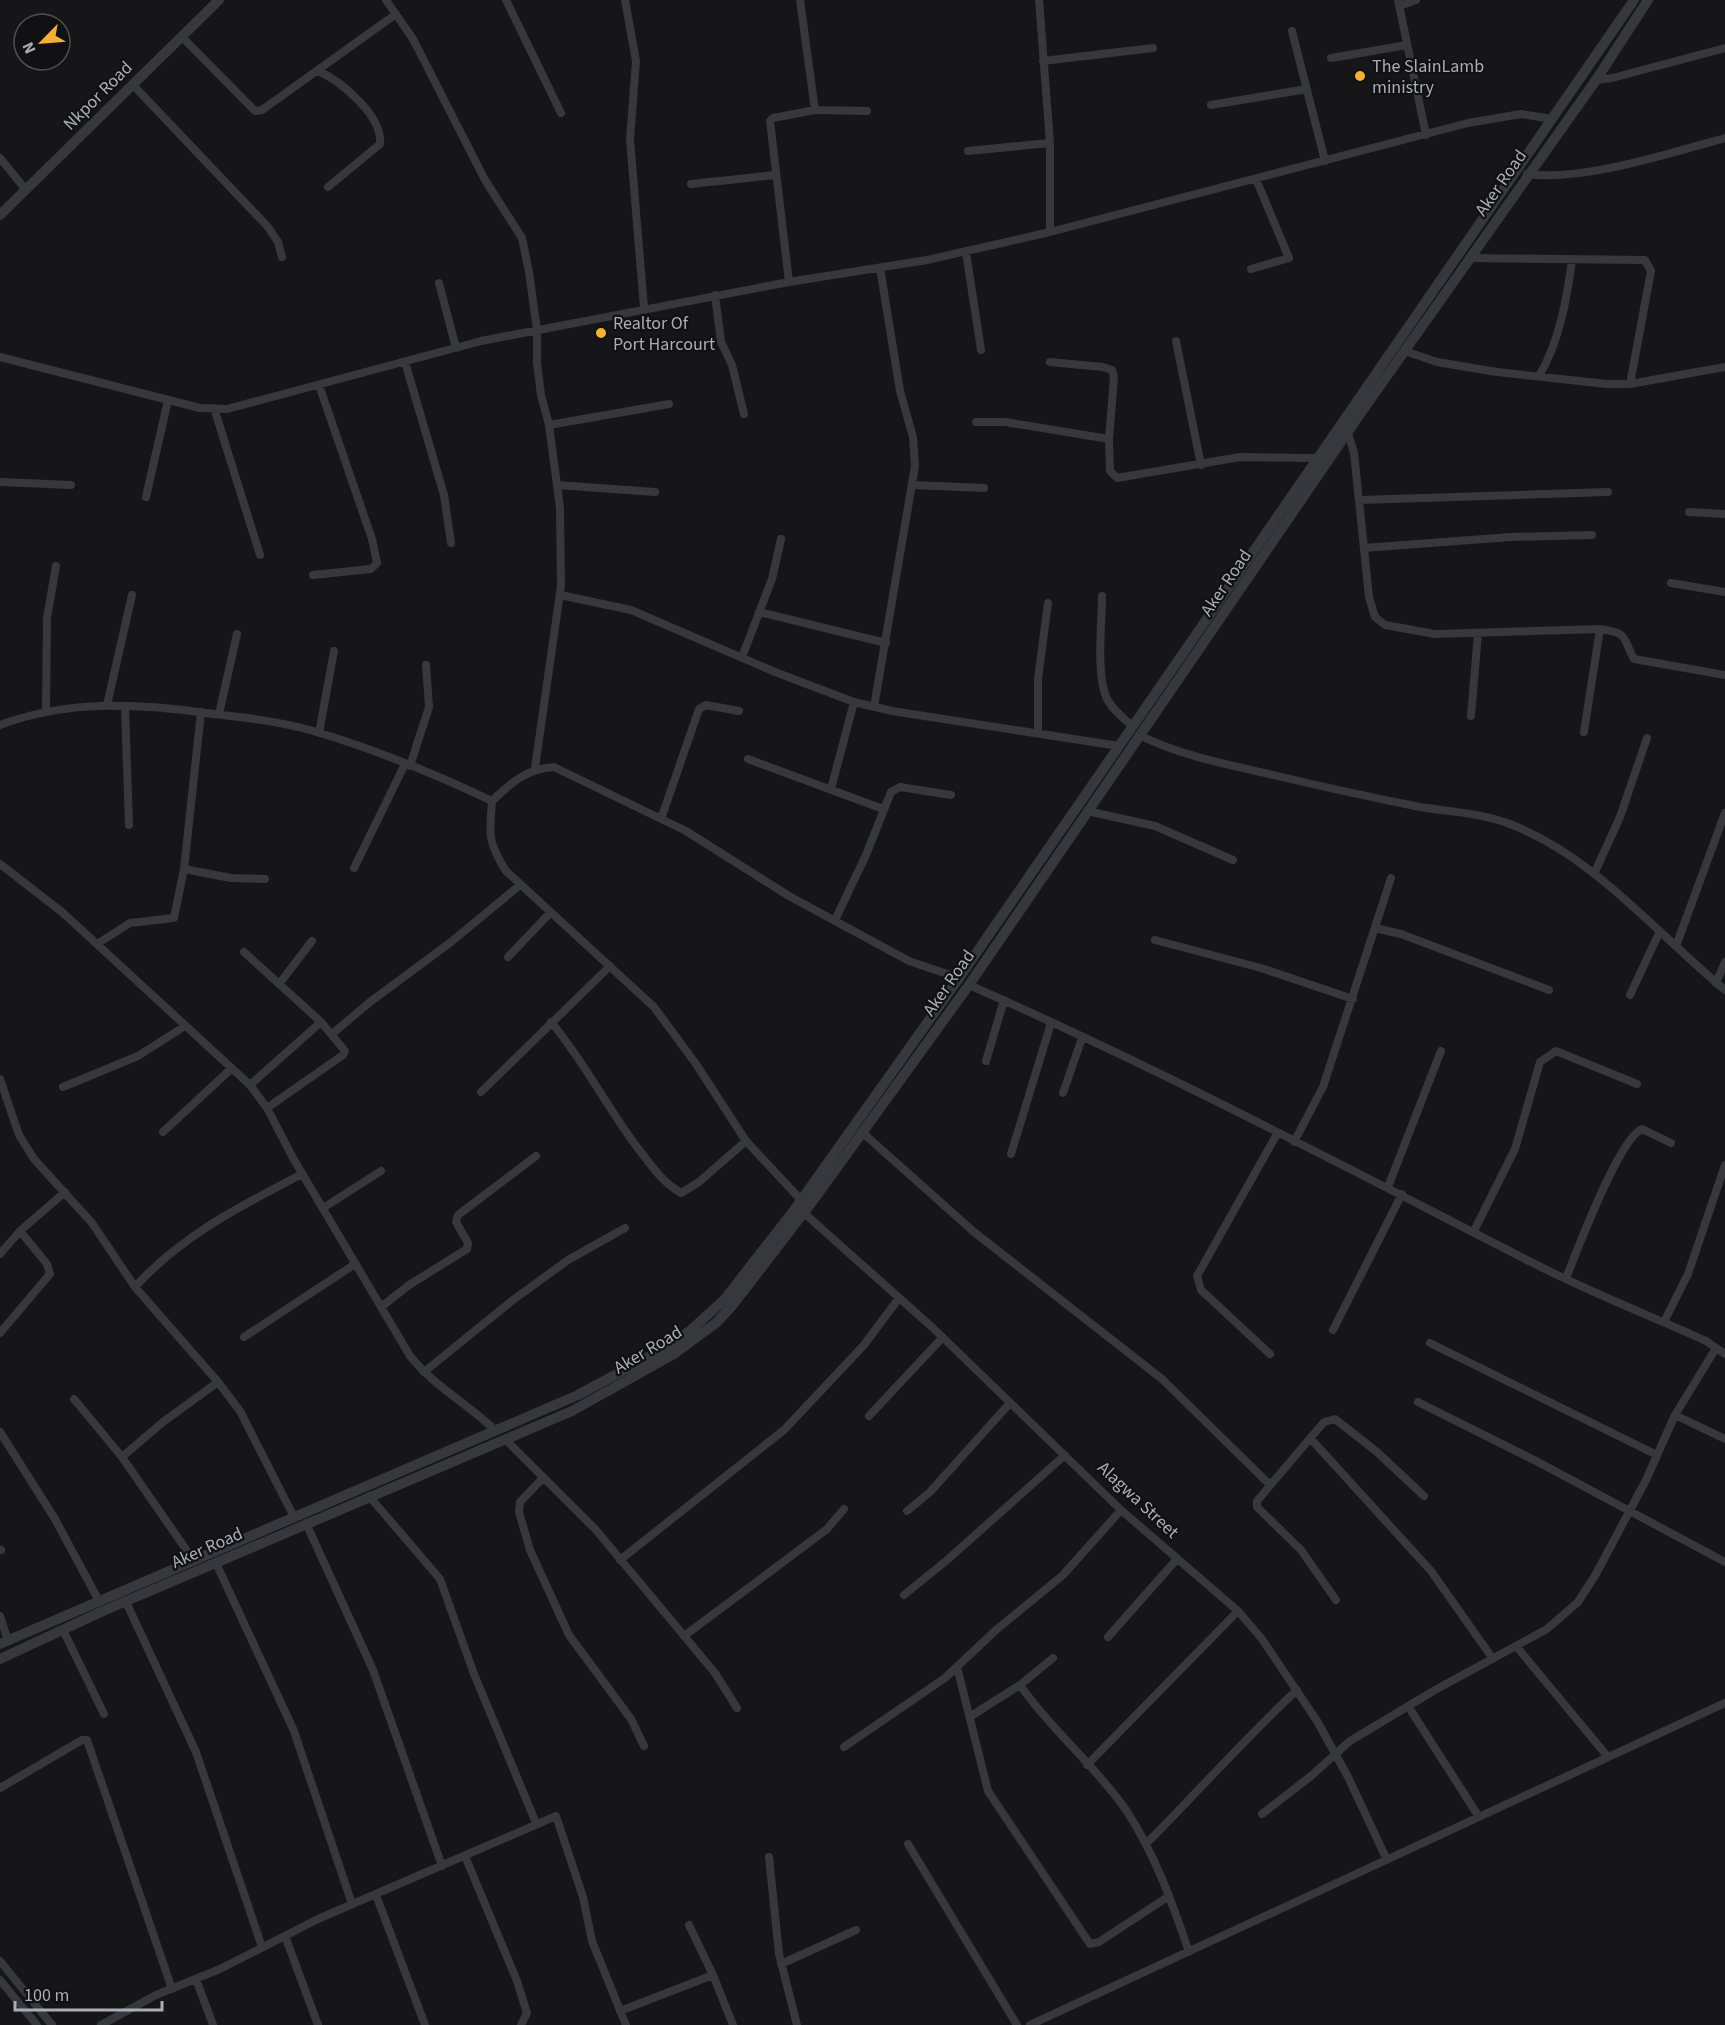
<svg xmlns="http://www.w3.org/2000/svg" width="1725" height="2025" font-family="'Source Sans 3',sans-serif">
<rect width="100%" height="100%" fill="#161618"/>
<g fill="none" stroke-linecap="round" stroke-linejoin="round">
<path stroke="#37383d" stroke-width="8" d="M386,0L413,39L485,180L522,238L529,272L537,330V363L541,395L549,425L560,508L561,586L535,768
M506,0L561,113
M625,0L636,61L630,139L644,308
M800,0L815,110
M1039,0L1050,143V232
M1398,0L1426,135
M1399,6L1416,0
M1292,31L1325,161
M182,37L255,111L262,110L396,14
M1331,58L1407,45
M1043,61L1153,48
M318,71C341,81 383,116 380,144L328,187
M1596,80L1612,78L1725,48
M133,85L268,227L278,242L282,257
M1211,105L1307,89
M968,151L1050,143
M0,158L26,190
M1527,174C1582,182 1670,153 1725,138
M691,184L775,175
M966,252L981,350
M1469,258L1645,260L1651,271L1630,384
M1251,269L1289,258L1256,179
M789,282L770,121L773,118L815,110L867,111
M439,283L456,348
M715,295L721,342L732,365L744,414
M1176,341L1201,465
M1405,351L1437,362L1497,372L1607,384H1630L1725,367
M0,357L200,408L227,409L481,341L789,282L927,260L1050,232L1468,123L1521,114L1552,119
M405,362L444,495L451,543
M1050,362L1103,367L1112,370L1114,377L1109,439L1110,471L1117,478L1240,457L1317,458
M1539,376C1559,343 1567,298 1572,260
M214,408L260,555
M976,422H1005L1109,439
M549,425L669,404
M1348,433L1354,453L1369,597L1375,617L1385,625L1435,634L1600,629C1629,633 1622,637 1634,659L1725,675
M0,482L71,485
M557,485L655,492
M912,485L984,488
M146,497L168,400
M1359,500L1608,492
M1689,512L1725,514
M1364,548L1510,537L1592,535
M313,575L371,569L377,563L372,539L319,385
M1671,583L1725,592
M560,595L631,610L775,672L854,702L892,711L1119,746
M1102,596C1102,624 1096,671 1106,697C1111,708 1122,717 1131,725
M759,612L886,643
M742,657L772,579L781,539
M107,705L132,595
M125,706L129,825
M874,707L915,466L913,437L900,391L880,268
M46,711L47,618L56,566
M219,714L237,634
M1471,716L1478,633
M0,725C67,700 137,703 206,713C241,717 276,721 310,730C372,748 433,773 492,801
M1038,732V679L1048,603
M1584,732L1600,629
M319,733L334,651
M1139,735C1179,755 1225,764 1269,774C1319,786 1370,797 1420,807C1450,812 1481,813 1510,824C1595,857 1656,933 1725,990
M748,759L883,809
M410,766L429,707L426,665
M831,789L854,702
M1087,811L1155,826L1233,860
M661,819L699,709L706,705L739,711
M0,864L62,912L250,1085L267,1108L293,1158L410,1356C436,1388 467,1403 496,1431
M354,868L405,764
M184,869L231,878L265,879
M1594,874L1620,817L1647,738
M835,920L866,855L891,792L900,787L951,795
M1375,928L1401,934L1549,990
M1155,940L1261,968L1353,999
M97,944L130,923L174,918L184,869L201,712
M1676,946L1725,813
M244,952L321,1022
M508,957L550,913
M1716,983L1725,962
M279,984L312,941
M969,985C1161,1069 1347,1168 1533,1263C1589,1292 1649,1315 1706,1341L1725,1354
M1630,995L1660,931
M551,1022C584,1061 606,1106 637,1147C651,1165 661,1181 681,1193L699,1182L746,1141
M332,1034L370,1002L451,942L520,885
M986,1061L1004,1000
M0,1079L19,1135L34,1159L92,1223L135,1287L218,1382L240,1411L294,1517
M250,1085L321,1022L345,1051L343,1055L267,1108
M63,1087L138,1056L185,1026
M481,1092L610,966
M1063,1093L1082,1038
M163,1132L232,1068
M863,1133L974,1232L1162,1379L1270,1485
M1294,1142L1323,1087L1391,878
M1011,1154L1051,1023
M1388,1187L1441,1051
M801,1200L746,1141L696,1064L654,1007L506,871C488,843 489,834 492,801C512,782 526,769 554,767L686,831L789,896L909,961L959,978
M323,1208L381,1171
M804,1213L933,1328L1121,1510L1238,1611L1262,1639L1317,1721L1348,1777L1387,1860
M1474,1231L1515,1149L1540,1062L1556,1051L1637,1084
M0,1254L20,1231L65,1192
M1566,1278C1577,1251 1619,1138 1642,1129L1671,1143
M135,1287C182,1235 241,1206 302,1174
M381,1307L409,1285L467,1249L468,1243L456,1222L458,1215L536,1156
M1664,1322L1688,1274L1725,1165
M1333,1330L1402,1194
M0,1333L50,1274L47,1264L20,1231
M244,1337L355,1264
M1430,1343L1657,1455
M1270,1354L1201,1290L1197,1276L1277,1134
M424,1372L513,1300L568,1260L625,1228
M74,1399L122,1457L194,1561
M1418,1402L1538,1462L1725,1562
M1675,1415L1725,1439
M869,1416L942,1338
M0,1432L55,1519L99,1601
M1311,1439L1431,1571L1493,1659
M506,1440L596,1530L715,1673L737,1708
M122,1457L163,1422L218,1382
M542,1479L520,1502L519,1512L530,1550L569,1635L631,1719L644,1746
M369,1496L440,1579L474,1674L536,1823
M907,1511L930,1492L1010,1403
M306,1523L373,1670L442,1866
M0,1550H1
M620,1560L784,1430L864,1345L899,1298
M216,1563L294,1731L352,1904
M904,1595L946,1561L1065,1455
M1336,1600L1301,1550L1257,1507V1501L1324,1422L1335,1419L1377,1452L1424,1496
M126,1602L196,1752L262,1947
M0,1616L8,1641
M63,1630L104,1714
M684,1636L827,1529L844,1509
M1108,1637L1177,1559
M1516,1646L1608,1757
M957,1667L988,1791L1090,1944L1099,1942L1169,1896
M1020,1685C1051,1730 1095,1765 1126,1810C1155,1854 1172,1902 1189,1952
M1408,1706L1479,1817
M971,1716L1020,1685L1053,1658
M844,1747L945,1678L996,1630L1063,1575L1121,1510
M1087,1765L1238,1611
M0,1788L82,1740H87L172,1989
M1262,1814L1311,1776L1350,1741L1435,1690L1547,1629L1578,1602L1596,1574L1646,1480L1675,1415L1716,1348
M908,1844L1017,2025
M1146,1844C1197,1793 1244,1739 1297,1690
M465,1856L517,1981L527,2013L521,2025
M769,1857L779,1954L797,2025
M376,1895L425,2025
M689,1925L713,1975
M285,1936L318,2025
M0,1961L52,2025
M781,1964L856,1930
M196,1979L213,2025
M0,1980L37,2025
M620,2011L713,1975L733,2025
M101,2025L156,1995L220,1969L318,1919L556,1816L583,1897L592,1941L626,2025
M1030,2025L1725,1703"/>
<path stroke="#37383d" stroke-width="10" d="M0,215L219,0
M0,1644L578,1395L669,1346L691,1330L724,1300L795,1209L959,978L1634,0
M0,1659L103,1611L572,1411L674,1354L716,1323L732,1306L812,1202L969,985L1358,417L1596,80L1648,0"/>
</g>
<g fill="#f2b134" stroke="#111113" stroke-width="2">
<circle cx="1360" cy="76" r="6"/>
<circle cx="601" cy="333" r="6"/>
</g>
<g text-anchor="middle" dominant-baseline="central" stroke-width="4.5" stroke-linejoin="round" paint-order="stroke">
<g font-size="18" fill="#a8adb8" stroke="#111113" text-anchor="start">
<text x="1372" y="66">The SlainLamb<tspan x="1372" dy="21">ministry</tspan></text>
<text x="613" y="323">Realtor Of<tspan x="613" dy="21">Port Harcourt</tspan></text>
</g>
<g font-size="18" fill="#a8adb8" stroke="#111113">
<text transform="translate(98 96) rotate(-45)">Nkpor Road</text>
<text transform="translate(1501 183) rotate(-55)">Aker Road</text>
<text transform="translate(1226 583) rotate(-56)">Aker Road</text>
<text transform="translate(949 983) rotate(-55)">Aker Road</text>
<text transform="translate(648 1350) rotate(-31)">Aker Road</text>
<text transform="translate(1138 1500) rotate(43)">Alagwa Street</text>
<text transform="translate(207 1548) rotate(-24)">Aker Road</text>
</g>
</g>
<g transform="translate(42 42) rotate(245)"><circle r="28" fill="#111113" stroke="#4d4f55" stroke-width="1.5"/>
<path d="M0-4.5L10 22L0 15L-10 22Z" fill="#f2b134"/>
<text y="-9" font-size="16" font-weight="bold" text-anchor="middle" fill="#a8adb8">N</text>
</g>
<path d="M15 2001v9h147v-9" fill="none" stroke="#a8adb8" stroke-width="3"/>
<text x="24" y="2001" font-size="18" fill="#a8adb8" stroke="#111113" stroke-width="4.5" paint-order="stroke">100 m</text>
</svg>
